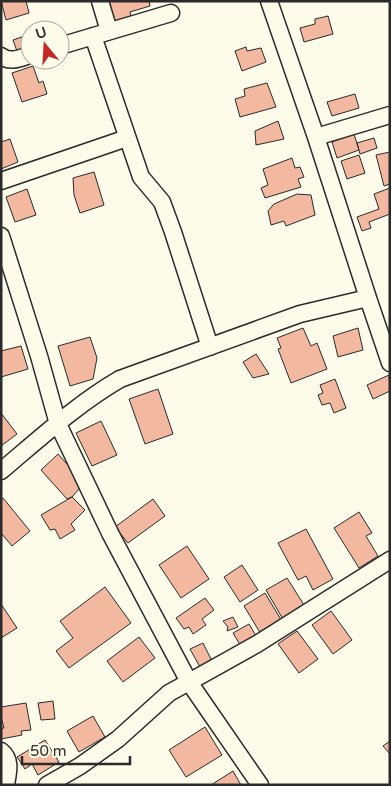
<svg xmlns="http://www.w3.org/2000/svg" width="391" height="786" font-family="'Varela Round',sans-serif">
<rect width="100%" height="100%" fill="#fdfbea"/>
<path fill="#f2b8a0" stroke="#2b2b2b" d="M1,1H26L29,13L6,20Z
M106,1H149L150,6L130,12L132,19L113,24Z
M328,16L333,34L304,42L300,28L315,24V19Z
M30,34V50L18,54L13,40Z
M246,47L247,51L261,48L266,62L242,71L235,51Z
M33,66L39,83L43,81L47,94L22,102L12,73Z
M267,83L276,107L240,117L235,99L245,96L244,89Z
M355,94L359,108L332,116L327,102Z
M278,121L284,139L256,145L255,131Z
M354,134L359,150L337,158L332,142Z
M374,138L377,148L360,154L357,143Z
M10,139L18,162L1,169V142Z
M390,152V184L384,186L376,155Z
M359,155L365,173L347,179L341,161Z
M292,158L295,168L300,167L304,177L298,179L301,187L265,198L261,188L268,185L263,169Z
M94,172L104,205L80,213L74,195L73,178Z
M390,188V214L369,222L371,228L362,231L357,217L379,209L374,194Z
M27,189L36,215L15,222L6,197Z
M297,194L311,195L315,215L286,226L284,221L271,225L268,211L274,204Z
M303,328L311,346L317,343L327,369L291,383L278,349L281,348L277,338Z
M358,328L363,350L338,357L333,336Z
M90,337L97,358L93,379L70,386L58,346Z
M21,346L28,369L1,377V351Z
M256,354L269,374L253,378L243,362Z
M389,375L390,391L373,399L367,385Z
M335,379L346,408L334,413L330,403L322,405L318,395L323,393L320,385Z
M158,389L173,434L145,444L129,399Z
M1,413L17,434L1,446Z
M101,421L117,455L92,466L76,433Z
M58,454L84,483L72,497L67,499L41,470Z
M72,497L85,510L71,524L75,530L60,539L55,529L50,530L41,515Z
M3,498L30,531L12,546L1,533V499Z
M153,499L165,516L128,543L115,527Z
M359,512L372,533L366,536L378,556L359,568L334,528Z
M306,529L333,579L313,590L306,576L298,580L278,543Z
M187,546L209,579L181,598L159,565Z
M242,565L258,590L240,602L224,577Z
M287,578L306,608L284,621L266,590Z
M105,587L131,623L69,668L56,651L73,638L60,621Z
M265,593L283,623L262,636L244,606Z
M205,598L214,610L202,619L206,625L193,634L189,627L184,629L176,618Z
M1,604L17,628L1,638Z
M331,611L352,640L333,654L312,625Z
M233,617L238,627L227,631L228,627L223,621Z
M249,624L258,639L242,648L233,633Z
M297,631L318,659L299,673L278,644Z
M139,637L155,658L123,682L107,661Z
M203,643L212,661L200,667L190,649Z
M53,701L55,719L41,720L38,703Z
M26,703L31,730L21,731L22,735L1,739V728H4L1,717V707Z
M93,716L105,737L79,752L67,731Z
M205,727L222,755L186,777L169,750Z
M45,740L59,762L38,775L32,764L25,769L17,757Z
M390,741V754L383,746Z
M233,771L241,785H211Z"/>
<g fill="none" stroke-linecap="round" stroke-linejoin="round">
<g stroke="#2b2b2b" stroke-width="19">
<path id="minor" d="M100,1L109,31
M93,36L141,177L162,202L173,232L210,347
M60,46L171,13
M1,56C10,63 20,58 30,55
M316,137L390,115
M1,181L127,138
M1,236L39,356L58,424L110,533L189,682L257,644L390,560
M368,298L390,363
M1,471C39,439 77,404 120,379L300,314L368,298L316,137L269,1
M1,751C12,760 8,772 6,785
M47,785L80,766L118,739L169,693L189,682L260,785"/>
</g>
<use href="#minor" stroke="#fdfbea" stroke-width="16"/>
</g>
<rect width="391" height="786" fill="none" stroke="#2b2b2b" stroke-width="5"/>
<g transform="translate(45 45) rotate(342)"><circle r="24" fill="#fdfbea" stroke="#a9a89e"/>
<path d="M0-4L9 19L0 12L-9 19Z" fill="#c62828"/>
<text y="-8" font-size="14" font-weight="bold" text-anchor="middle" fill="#2b2b2b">U</text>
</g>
<path d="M22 756v8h108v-8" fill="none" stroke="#2b2b2b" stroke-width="2.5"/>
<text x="30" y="756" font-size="15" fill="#2b2b2b" stroke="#fdfbea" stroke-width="4" paint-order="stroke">50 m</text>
</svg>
